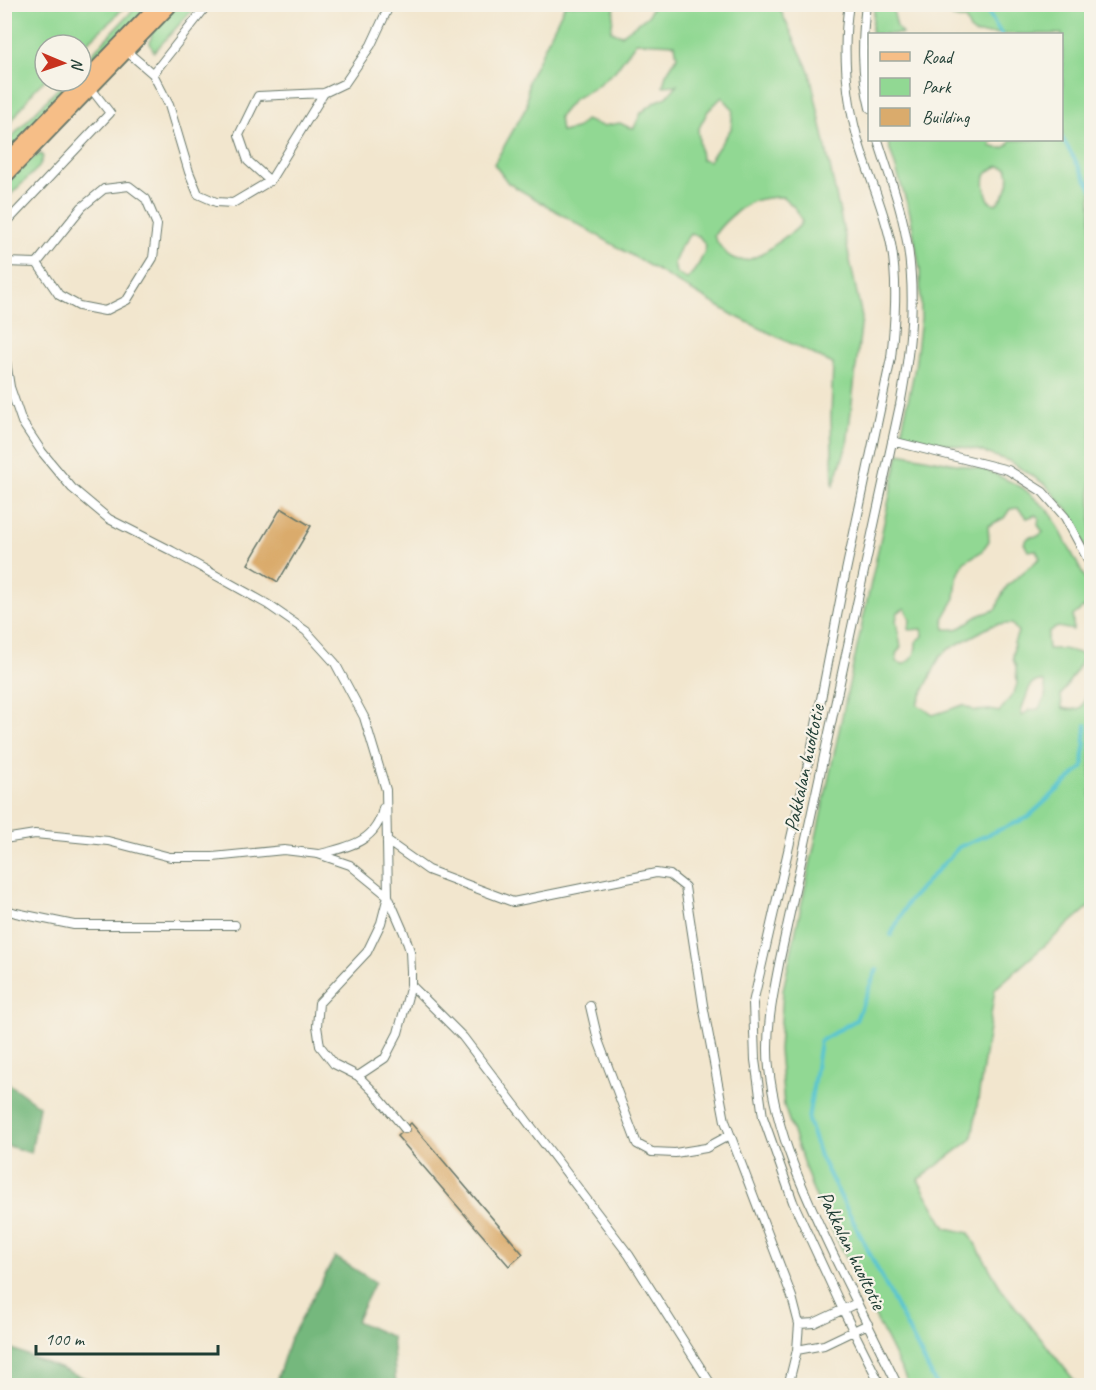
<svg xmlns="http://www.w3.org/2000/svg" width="1096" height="1390" font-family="Caveat,sans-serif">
<rect width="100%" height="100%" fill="#f7f3e8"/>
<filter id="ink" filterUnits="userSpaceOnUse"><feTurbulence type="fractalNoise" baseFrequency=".0167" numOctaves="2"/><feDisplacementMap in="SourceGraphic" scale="12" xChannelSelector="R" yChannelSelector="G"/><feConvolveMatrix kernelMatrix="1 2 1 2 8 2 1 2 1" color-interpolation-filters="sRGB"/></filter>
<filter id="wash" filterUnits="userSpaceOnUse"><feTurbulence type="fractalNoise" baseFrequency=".008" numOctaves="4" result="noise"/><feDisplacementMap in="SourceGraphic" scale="24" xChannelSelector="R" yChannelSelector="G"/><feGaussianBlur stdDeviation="1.35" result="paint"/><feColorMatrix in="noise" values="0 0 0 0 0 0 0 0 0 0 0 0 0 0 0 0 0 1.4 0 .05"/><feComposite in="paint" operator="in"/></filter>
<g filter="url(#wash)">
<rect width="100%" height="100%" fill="#f2e6ce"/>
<path fill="#91d893" stroke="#588a64" stroke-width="1.5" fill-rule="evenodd" d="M5,4L126,5L114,18L81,48V45H45V80L35,89L5,130Z
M875,4L906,5L893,10L897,27L902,34H871Z
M1090,4L1091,6V560L1070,513L1045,484L1009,461L977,450L901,435L915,367L921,318L920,270L910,213L887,140H996L992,141L990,146C998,149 1004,150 1010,143V140H1062V34H975L970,30L965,19C952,21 949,13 943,5ZM999,166L1007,168C1012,180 1006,196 996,204L990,202C986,194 980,178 989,171C992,169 995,168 999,166Z
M138,5H151L81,79V65Z
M177,5H197L154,52L150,43L152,32Z
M565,5H615L611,31L621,35L648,16L653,5H778L810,73L862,317L847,445L833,487L831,417L833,364L735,316L508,183L494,164L527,106L528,81ZM636,42L675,44L677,57L666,74L663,86L677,85L667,97L655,102L641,113L634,128L628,127L620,123L603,126L585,120L576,129L561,132L559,117L574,99L594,88L615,71ZM722,97L733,109L731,129L709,161L701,159L698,130L708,111ZM783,197L796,209L802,222C796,232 790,233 781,240C755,261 733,274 714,236C720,225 742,205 754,201C763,198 773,197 783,197ZM690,234L699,236L706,246C703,259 697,269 687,279L676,273L674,263L681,246Z
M65,81H80L5,158V144Z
M41,154L43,157L39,167L5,200V185L29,159Z
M899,453L987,470L1023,488L1051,513L1091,590V617L1084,607L1073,616V630L1058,627L1049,631L1047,639L1048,649H1063L1083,654L1087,643L1091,636V653L1085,656L1061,695L1062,708C1091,715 1082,697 1091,678V905L995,989L972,1139L918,1180L946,1228L969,1233L1002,1290L1078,1385H909L813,1191L784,1106L779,1050L783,990ZM1018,508L1027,518L1035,515L1039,517L1038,525L1043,532L1038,536L1029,537L1024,543L1028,551L1036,550L1040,558L1007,586L1000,598L997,609C991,612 984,613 978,616C963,624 964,631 945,629L943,619L955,598L957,578L964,562L981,552L989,541L988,526L1004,518L1010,509ZM905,608L910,619L909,630L922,629L923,636L916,642C916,654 914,659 903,664L897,662L896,654L901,647L896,620L898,612ZM998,624H1012L1018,632L1014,643L1013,659L1016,667L1017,684L1014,693L999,712L990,710L975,711L963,705L933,715L917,704L941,655L949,649L991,626ZM1039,681L1044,682C1047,694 1046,699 1038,709L1030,710L1021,716L1022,708L1031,684Z"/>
<path fill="#74b87d" stroke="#4a7a58" stroke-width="1.5" d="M5,1081L39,1106L31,1153L5,1145Z
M335,1257L375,1282L356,1321L392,1337L396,1385H275L290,1339Z
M4,1346H5L101,1385H5Z"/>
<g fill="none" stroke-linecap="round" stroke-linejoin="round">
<path stroke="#59c5d1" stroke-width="4" d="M983,4L1001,34
M1062,138L1092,189
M891,935L908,902L959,847L1027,818L1083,767L1086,725
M877,969L856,1020L820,1041L808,1120L820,1156L937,1386"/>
</g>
<g id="blocks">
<path fill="#daab6c" d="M281,508L311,526L278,582L248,564Z
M411,1123L523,1254L509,1266L397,1136Z"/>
</g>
</g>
<g filter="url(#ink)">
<use href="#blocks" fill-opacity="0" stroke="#69786a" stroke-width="1.5"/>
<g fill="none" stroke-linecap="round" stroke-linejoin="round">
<g stroke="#69786a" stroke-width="10">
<path id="service" d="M849,4C842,48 846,98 858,140C868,175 884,208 891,244C898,281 895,321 891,358L843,585L811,751L753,1003L755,1060L763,1117L793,1202L843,1310L881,1386
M866,4C862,39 861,73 870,108
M124,49L153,74L169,105L189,172L198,194L216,202L233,203L270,181L324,93
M153,74L208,4
M878,140C886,166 896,192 902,218C918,281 912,343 900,405L780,959C773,995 765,1032 769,1068C776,1134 805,1195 833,1254C855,1298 876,1342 898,1386
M270,181L248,161L239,135L258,96L324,93L345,83L371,45L390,4
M129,186L146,199L157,225L153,258L127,300L105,311L79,306L59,295L37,263L82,207L104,189Z
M4,225L110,113L89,86
M4,262L37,263
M4,348L10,387L22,422L42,452L72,488L109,519L172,551L267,604L306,631L335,663L364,717L386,790L388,896L381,923L367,952L319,1003L317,1026L320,1046L334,1064L358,1076L385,1058L398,1033L411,985V971L410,951L404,933L388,896L350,865L318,854L284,850L213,857H170L108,841L35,834L4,839
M892,441L1008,470L1043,492L1065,517L1092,567
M387,841L428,870L513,902L656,873L670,875L685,887L703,1005L725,1121L792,1297L799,1324L797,1350L788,1386
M320,854C348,847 377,842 383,808
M4,909L16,913L74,925H235
M411,985L463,1037L629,1255L712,1386
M590,1006L598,1040L637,1144L652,1152L675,1153L706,1148L730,1135
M358,1076L374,1092L405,1129
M799,1324L814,1323L857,1303
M797,1350L824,1345L868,1324"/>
</g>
<g stroke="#69786a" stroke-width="26">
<path id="primary" d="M4,171L165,4"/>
</g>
<use href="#service" stroke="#fff" stroke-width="8"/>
<use href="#primary" stroke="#f6be87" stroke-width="22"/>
</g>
</g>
<g text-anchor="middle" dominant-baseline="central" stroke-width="4.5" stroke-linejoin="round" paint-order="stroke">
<g font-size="21" fill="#1f3d34" stroke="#f7f3e8">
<text transform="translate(804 768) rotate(-78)">Pakkalan huoltotie</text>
<text transform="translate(852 1250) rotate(64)">Pakkalan huoltotie</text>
</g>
</g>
<rect width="1096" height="1390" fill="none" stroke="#f7f3e8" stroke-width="24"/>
<rect x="868" y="33" width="195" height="108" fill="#f7f3e8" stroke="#a1aaa0" stroke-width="1.5"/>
<rect x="880" y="52" width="30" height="9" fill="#f6be87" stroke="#a1aaa0" stroke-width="1.5"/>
<text x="922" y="63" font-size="18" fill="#1f3d34">Road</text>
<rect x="880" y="78" width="30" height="18" fill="#91d893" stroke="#a1aaa0" stroke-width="1.5"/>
<text x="922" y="93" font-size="18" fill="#1f3d34">Park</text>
<rect x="880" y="108" width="30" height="18" fill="#daab6c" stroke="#a1aaa0" stroke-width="1.5"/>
<text x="922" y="123" font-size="18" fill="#1f3d34">Building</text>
<g transform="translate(63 63) rotate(92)"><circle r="28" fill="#f7f3e8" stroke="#a1aaa0" stroke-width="1.5"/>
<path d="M0-4.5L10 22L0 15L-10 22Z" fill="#c8321e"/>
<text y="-9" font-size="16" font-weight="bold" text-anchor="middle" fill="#1f3d34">N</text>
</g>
<path d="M36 1345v9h182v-9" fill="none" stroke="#1f3d34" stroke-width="3"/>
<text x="45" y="1345" font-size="18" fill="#1f3d34" stroke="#f7f3e8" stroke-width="4.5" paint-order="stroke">100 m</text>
</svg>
